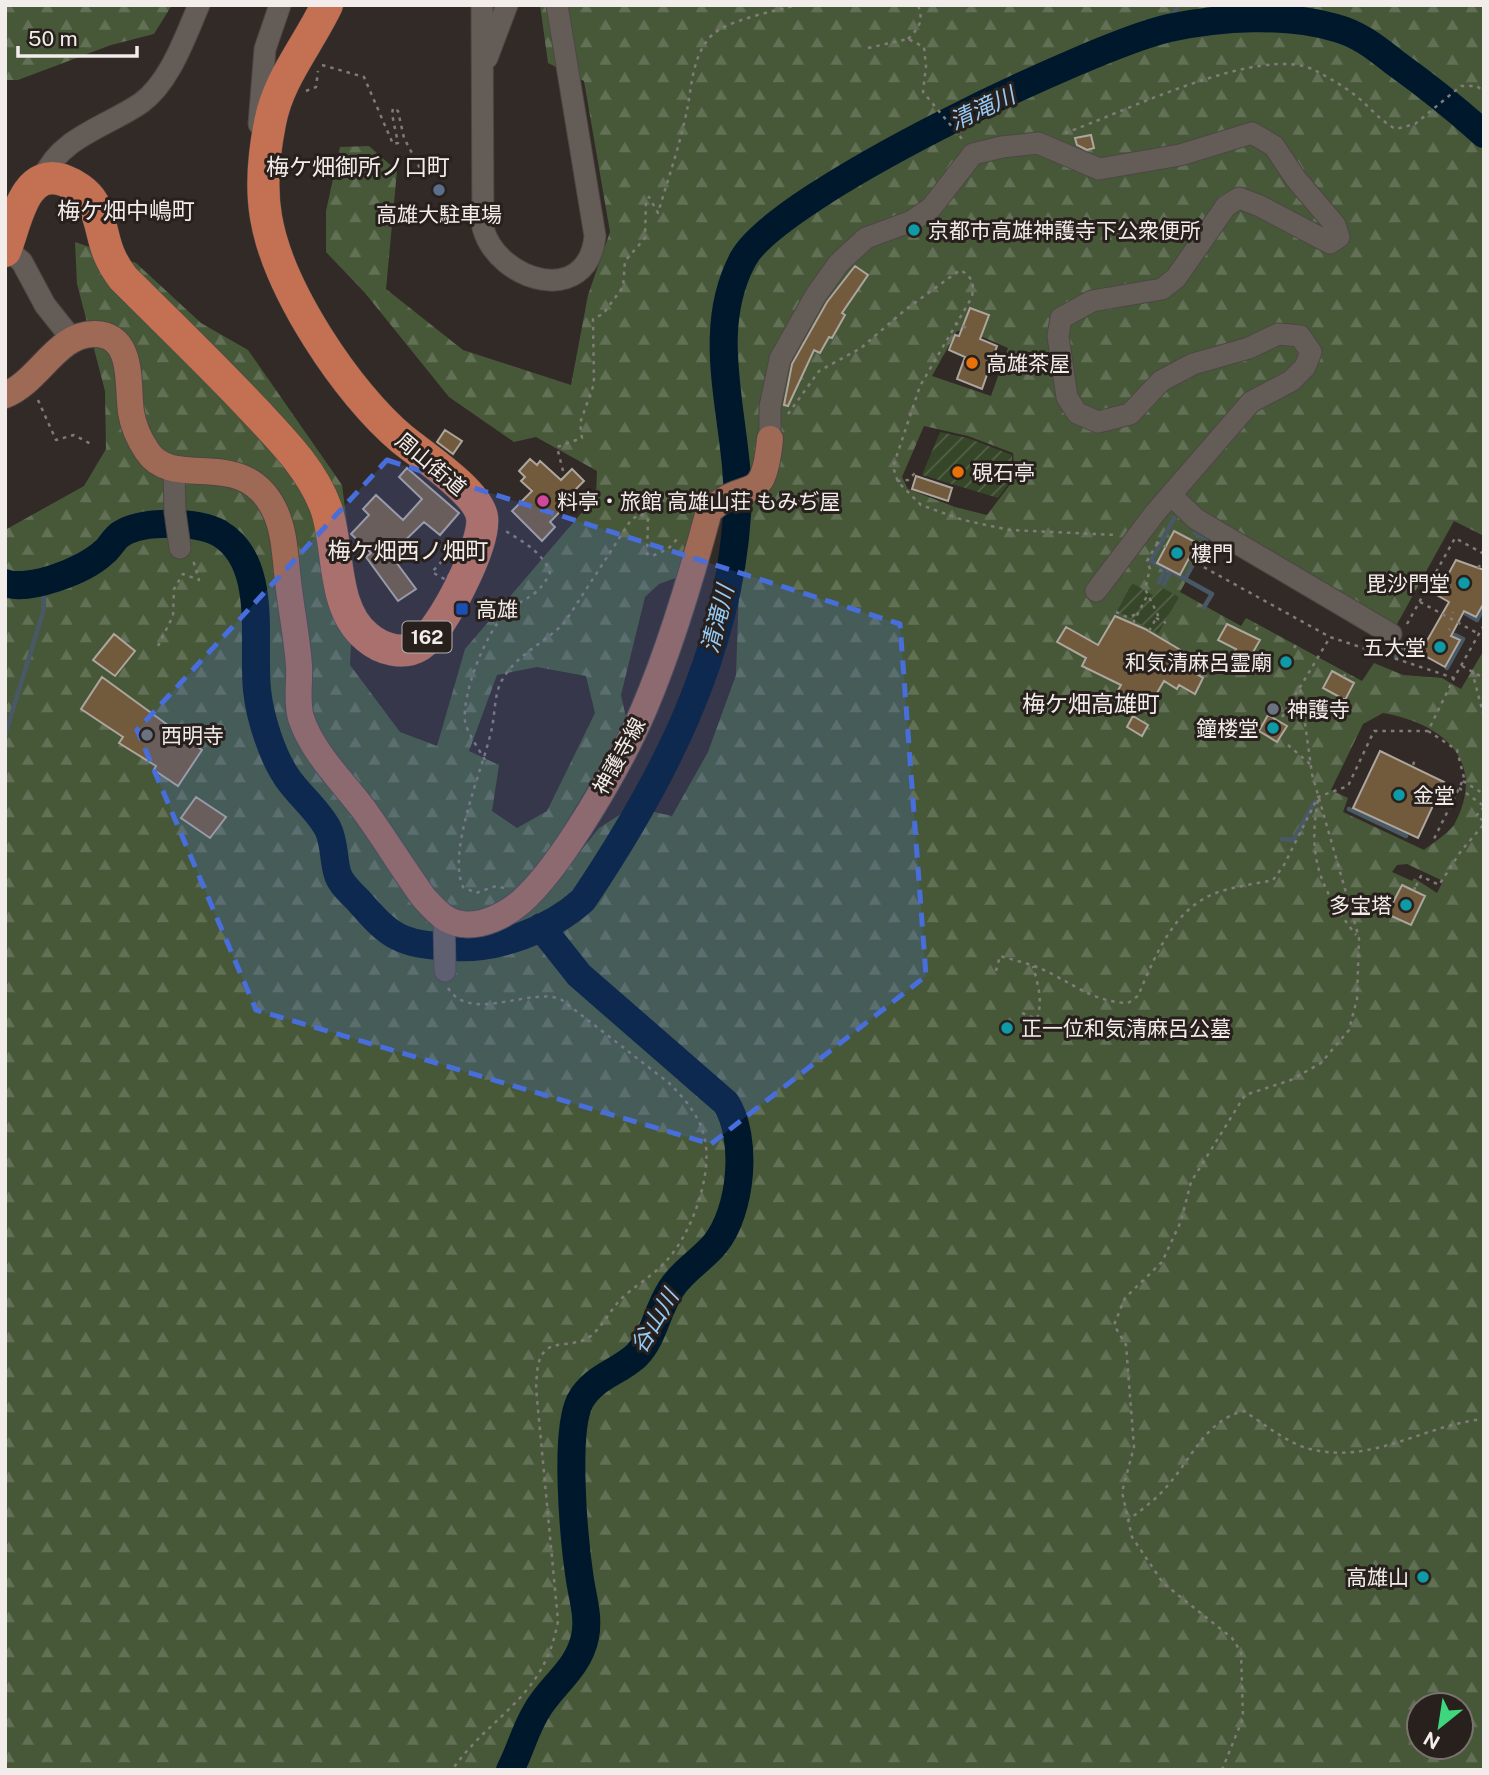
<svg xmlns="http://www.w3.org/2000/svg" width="1489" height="1775" font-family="'Public Sans','Noto Sans JP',sans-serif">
<defs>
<pattern id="forest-firs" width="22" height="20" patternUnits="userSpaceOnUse" patternTransform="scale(1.75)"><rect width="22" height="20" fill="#475839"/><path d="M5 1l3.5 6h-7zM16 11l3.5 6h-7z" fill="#627056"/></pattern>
<pattern id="garden-furrows" width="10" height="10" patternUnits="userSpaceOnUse" patternTransform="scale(1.75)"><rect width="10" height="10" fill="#364628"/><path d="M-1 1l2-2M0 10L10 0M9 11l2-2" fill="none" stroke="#546147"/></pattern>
</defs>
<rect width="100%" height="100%" fill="#322a26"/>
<path fill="url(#forest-firs)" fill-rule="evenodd" d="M5,5H172L154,34L111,45L18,80H5Z
M540,5H1484V536L1454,521L1386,644L1210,537L1180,592L1241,626L1246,618L1362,681L1374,663L1403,675L1442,678L1461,689L1484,650V1770H5V530L84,486L106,449L105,391L77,284L75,242L136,263L201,323L248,350L342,485L354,578L350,665L400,732L437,746L465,649L596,496L597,471L536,437L514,442L449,397L365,293L326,252V211L340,147L369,146L397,171L386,289L463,350L571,385L588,295L610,232L584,81L548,63ZM957,331H969L1008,348L991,396L932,376ZM924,426L968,436L1013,453L1015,478L987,515L955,507L908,489L902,477ZM742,505L736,675L708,752L672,816L632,807L599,828L570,864L560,833L627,722L621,695L645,597L659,584L684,575L706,509ZM537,667L586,676L595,713L547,811L517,828L492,811L499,765L469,751L497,675ZM1383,713C1441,723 1489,760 1454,825C1446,835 1434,842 1424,850L1343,812L1348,798L1331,790L1363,724ZM1407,864L1443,881L1437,893L1414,878L1412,881L1392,872L1397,865ZM1419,1705H1461V1747H1419Z"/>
<path fill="url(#garden-furrows)" d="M940,432L968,438L1012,455L1013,478L998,498L922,475Z
M1132,583L1155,596L1161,587L1179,597L1158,634L1117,611Z"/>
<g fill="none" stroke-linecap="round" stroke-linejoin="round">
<path stroke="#495865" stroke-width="4.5" d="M1171,28L1177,5
M1198,527L1195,533L1207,539L1185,579L1212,594L1204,607
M1149,560L1166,569L1159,582
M1151,561L1174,518
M1164,584L1171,571L1185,579
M1465,613L1477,620L1484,607
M1391,641L1402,647L1396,657
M1447,668L1463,639L1455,635
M5,735L44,609L43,581
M1349,809L1406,836
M1282,839L1293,840L1315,802"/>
<path stroke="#00182c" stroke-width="28" d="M5,583C29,592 85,570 103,553C110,548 114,538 121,534C142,520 197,521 219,533C269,562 252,641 257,690C260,718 272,756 288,779C300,796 319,811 328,829C335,843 333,861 338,875C341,884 351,893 358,900C391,938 400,944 452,947C497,950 550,930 583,900C661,784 728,657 737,515C743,431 700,339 743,259C778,194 1091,46 1169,28C1221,17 1285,13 1336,28C1359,34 1376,48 1394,62C1426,85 1455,108 1484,134
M510,1770C520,1751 525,1730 536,1712C551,1685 578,1670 585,1637C589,1618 583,1599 580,1580C574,1541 564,1433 580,1401C594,1376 618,1373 637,1355C654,1337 657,1310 671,1289C682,1271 702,1260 715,1244C742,1211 748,1138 726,1103L579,975L541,927"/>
</g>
<path fill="#725a3c" stroke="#ada69e" stroke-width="2" d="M1091,135L1094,148L1087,150L1077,145L1075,138Z
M855,266L868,275L842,313L845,315L832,338L829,337L820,353L814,350L788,406L784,405L792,364L827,302Z
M970,308L989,315L980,339L997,346L982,389L957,379L965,357L949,350L955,335L959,336Z
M445,430L462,441L453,454L437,442Z
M530,459L537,465L540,461L561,480L572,469L584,481L573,492L576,495L550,522L555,527L542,541L512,511L532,491L521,481L525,477L519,471Z
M407,468L459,513L440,535L424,522L393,552L396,556L393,558L416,589L398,601L366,557L371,553L351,534L369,515L363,509L376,495L403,520L422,499L399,477Z
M916,476L952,488L948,501L912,489Z
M1174,531L1197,543L1180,575L1157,563Z
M1456,560L1484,570V603L1476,617L1464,611L1451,636L1460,640L1445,667L1420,653L1449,602L1437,595Z
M1115,616L1145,629L1194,658L1188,669L1203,678L1195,694L1179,685L1177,689L1164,681L1146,712L1116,694L1121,685L1082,666L1086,658L1057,642L1066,627L1098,645Z
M1227,624L1260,640L1248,661L1233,653L1236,649L1218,640Z
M114,634L135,651L115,676L93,660Z
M1332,671L1354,683L1345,700L1323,688Z
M102,677L202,750L178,786L154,770L156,766L119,743L123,737L81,709Z
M1268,715L1287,726L1277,742L1259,731Z
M1133,716L1148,725L1142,736L1127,727Z
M1380,751L1444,782L1418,838L1353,808Z
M196,797L226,817L210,838L181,818Z
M1402,885L1425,896L1411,925L1387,914Z"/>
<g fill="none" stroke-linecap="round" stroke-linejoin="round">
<g stroke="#4d4744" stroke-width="23">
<path id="minor" d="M482,5L483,228C498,282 588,308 595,236L557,5
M487,58L507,5
M259,124L265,49L280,5
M43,178C60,137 108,126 141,103C170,82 185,37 199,5
M6,248L22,262L45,305L72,339
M770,439V407L780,359L816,295L839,263L866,238L912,221L931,208L973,154L1002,147L1038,143L1099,169L1180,155L1252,133L1274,146L1296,179L1335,225L1339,237L1330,243L1260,206L1239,198L1226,206L1176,278L1162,289L1092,301L1061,318L1058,336L1067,397L1077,413L1098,422L1130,414L1161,381L1193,364L1249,348L1278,334L1300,336L1311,352L1305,367L1291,381L1251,402L1155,513L1096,591
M174,468L175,512L180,548
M1172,496L1196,519L1391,634
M444,919L445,971"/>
</g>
<g stroke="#4d4744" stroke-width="28">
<path id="major" d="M5,395C39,382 57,333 95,334C135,335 127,385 131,412C133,425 139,439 147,451C174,492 242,445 274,509C285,531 285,557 288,581C291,609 297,637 299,666C300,684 296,700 301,718C312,752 343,782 364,810C385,839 403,869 424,898C435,910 445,922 462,924C482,927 506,915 521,902C562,866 622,761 644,709C671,646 691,578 709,511C748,475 763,510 770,439"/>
</g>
<g stroke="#4d4744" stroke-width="33">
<path id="highway" d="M5,251C16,225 23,167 63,180C74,184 87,192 93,203C106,231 100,248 123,278C168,323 213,366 256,412C283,441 312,470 326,508C340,548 331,608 367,637C381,649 403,656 420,645C442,630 486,544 482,517C478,492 423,456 402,439C347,393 278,289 266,217C261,188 264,153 270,123C278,79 308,45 327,5"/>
</g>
<path stroke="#817b77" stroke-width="2.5" stroke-dasharray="3.5 5" stroke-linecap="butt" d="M908,39C919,28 924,21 918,5
M868,48L908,39L924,47L926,66L923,92L963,140
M322,65L364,77L393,144L398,143L392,114L393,108L398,111L404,138L424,176
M306,91L316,87L318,71
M1065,133C1120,114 1261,43 1314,70C1328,77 1343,86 1355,95C1370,107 1380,121 1396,129L1415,124L1461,86H1477L1484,92
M955,323L967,328
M38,400L56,440L74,435L91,444
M788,414L819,371L861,348L905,310L960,270C973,277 974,283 972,297L920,386L893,467L898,482L921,505L963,520L1010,530L1116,535
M563,471L557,447L582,438L580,423L594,384L593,319L603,314L623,287L625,261L645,238L646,202L649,197L658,213C668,179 680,145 687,110C692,86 692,55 712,35C728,20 775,11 797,5
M897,481L908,480L915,473
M1156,542L1166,547
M452,550L462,555L446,580L432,572Z
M1189,559L1330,637L1454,678L1484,625
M1478,568L1480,565
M1420,602L1479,634
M1116,612L1127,617L1138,614
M1453,613V612
M1156,618L1166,623
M1133,623L1148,594
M1407,624L1455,538L1484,554
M1256,630L1259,625
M1449,630L1450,629
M1149,631L1158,615L1145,589L1150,569L1147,561L1158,542
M158,646L173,616L174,589L183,574L199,580L193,560
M1405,647L1406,661
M1294,648L1296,645
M1462,666L1484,678
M1472,671L1484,717
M1344,677L1345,674
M1282,717L1329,639
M1428,731L1457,750L1464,778L1434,839
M1288,745L1310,764
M485,760C479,749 467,733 465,721C462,693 486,631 507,612C526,595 536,600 550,573C542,551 523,542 504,530
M1413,765L1416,757
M1463,781L1484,794
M1459,788L1484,806
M1318,800C1307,859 1321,890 1356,935
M1484,807L1476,816L1484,821
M1416,886L1421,876L1439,885L1461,851L1484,824
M504,888L496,886L476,893L463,887C447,851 482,771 491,732C495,717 494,698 500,684C514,655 544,644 565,622L631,520L640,514L648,518L647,554L652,556L668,549L680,536
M1414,890L1415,887
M996,971L1000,956C1017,961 1036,965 1052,974C1079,988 1097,1002 1128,1003L1138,996C1153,961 1170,917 1205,898C1225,887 1251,885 1273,880L1284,865L1318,797L1348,786L1374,731H1428L1454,678
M448,988C471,1025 533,985 562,1000L669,1083C684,1098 699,1115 704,1136C714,1172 692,1233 667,1260C654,1275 636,1285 622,1298C611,1309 604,1324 592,1335C578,1348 553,1340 544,1352C536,1362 537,1376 536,1388L558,1621C544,1699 492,1713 452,1770
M1022,1013L1037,1019C1043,1000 1038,985 1033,966
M1127,1521C1141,1510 1157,1499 1168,1485C1192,1458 1206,1420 1244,1411C1264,1424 1287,1443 1310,1449C1372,1465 1424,1425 1484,1419
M1222,1770L1243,1718L1241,1652L1232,1638L1163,1583L1132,1537L1122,1492L1134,1447L1126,1345L1114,1325L1125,1298L1162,1262L1181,1221L1191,1182L1245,1095L1291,1080L1321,1063L1349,1030L1357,999L1359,938L1312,774L1300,687"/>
<use href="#minor" stroke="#645c57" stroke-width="21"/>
<use href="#major" stroke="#9e6955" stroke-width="26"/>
<use href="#highway" stroke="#c47153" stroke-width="32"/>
</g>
<path fill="#486edc" fill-opacity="0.2" stroke="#486edc" stroke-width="5" stroke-dasharray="14 9" stroke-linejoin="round" d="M387,460L900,624L926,976L711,1144L256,1010L137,730Z"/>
<circle fill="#5c6f8a" stroke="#28201c" stroke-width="2.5" cx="439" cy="190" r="7"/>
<g fill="#0f9aa8" stroke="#28201c" stroke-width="2.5">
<circle cx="914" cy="230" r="7"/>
<circle cx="1177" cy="553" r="7"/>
<circle cx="1464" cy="583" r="7"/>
<circle cx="1440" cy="647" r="7"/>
<circle cx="1286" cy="662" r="7"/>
<circle cx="1273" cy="728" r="7"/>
<circle cx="1399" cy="795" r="7"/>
<circle cx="1406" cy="905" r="7"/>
<circle cx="1007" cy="1028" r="7"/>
<circle cx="1423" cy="1577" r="7"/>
</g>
<g fill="#e8710a" stroke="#28201c" stroke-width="2.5">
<circle cx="972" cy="363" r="7"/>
<circle cx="958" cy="472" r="7"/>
</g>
<circle fill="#d1479c" stroke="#28201c" stroke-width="2.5" cx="543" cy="501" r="7"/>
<rect fill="#1a4fb4" stroke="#28201c" stroke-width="2.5" x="455" y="602" width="14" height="14" rx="3.5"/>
<g fill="#6b7280" stroke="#28201c" stroke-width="2.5">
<circle cx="1273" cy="709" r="7"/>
<circle cx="147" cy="735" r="7"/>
</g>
<g text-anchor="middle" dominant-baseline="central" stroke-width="6" stroke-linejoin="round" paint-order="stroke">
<rect fill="#28201c" stroke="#b5b0ac" stroke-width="2" x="402.5" y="621.5" width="49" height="31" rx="5"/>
<g font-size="19" font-weight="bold" fill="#f2edea">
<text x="427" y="637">162</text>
</g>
<g font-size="21" fill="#f2edea" stroke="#28201c" text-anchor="start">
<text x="439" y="214" text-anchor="middle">高雄大駐車場</text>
<text x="928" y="230">京都市高雄神護寺下公衆便所</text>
<text x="986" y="363">高雄茶屋</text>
<text x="972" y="472">硯石亭</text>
<text x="557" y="501">料亭・旅館 高雄山荘 もみぢ屋</text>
<text x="1191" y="553">樓門</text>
<text x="1450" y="583" text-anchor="end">毘沙門堂</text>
<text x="476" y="609">高雄</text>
<text x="1426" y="647" text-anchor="end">五大堂</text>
<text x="1272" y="662" text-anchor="end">和気清麻呂霊廟</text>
<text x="1287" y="709">神護寺</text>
<text x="1259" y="728" text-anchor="end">鐘楼堂</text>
<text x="161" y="735">西明寺</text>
<text x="1413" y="795">金堂</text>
<text x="1392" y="905" text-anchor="end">多宝塔</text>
<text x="1021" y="1028">正一位和気清麻呂公墓</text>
<text x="1409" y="1577" text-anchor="end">高雄山</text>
</g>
<g font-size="21" fill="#f2edea" stroke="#28201c">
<text transform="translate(431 464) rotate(40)">周山街道</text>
<text transform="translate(619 756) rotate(-61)">神護寺線</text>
</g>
<g font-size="23" font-style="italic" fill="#94caf6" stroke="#28201c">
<text transform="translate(982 108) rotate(-25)">清滝川</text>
<text transform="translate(717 619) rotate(-76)">清滝川</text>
<text transform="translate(654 1321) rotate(-59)">谷山川</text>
</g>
<g font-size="23" fill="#f2edea" stroke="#28201c">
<text x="358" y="166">梅ケ畑御所ノ口町</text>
<text x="126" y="210">梅ケ畑中嶋町</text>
<text x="408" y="550">梅ケ畑西ノ畑町</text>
<text x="1091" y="703">梅ケ畑高雄町</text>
</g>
</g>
<rect width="1489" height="1775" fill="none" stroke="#f2edea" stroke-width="14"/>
<g transform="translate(1440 1726) rotate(210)"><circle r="33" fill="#28201c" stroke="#79726e" stroke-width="2"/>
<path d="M0-5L12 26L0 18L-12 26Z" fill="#3ed77d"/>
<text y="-10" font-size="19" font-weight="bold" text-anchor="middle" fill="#f2edea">N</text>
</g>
<path d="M18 46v10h119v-10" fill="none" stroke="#f2edea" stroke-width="3.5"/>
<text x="28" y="46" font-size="21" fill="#f2edea" stroke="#28201c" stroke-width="5" paint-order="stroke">50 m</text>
</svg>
